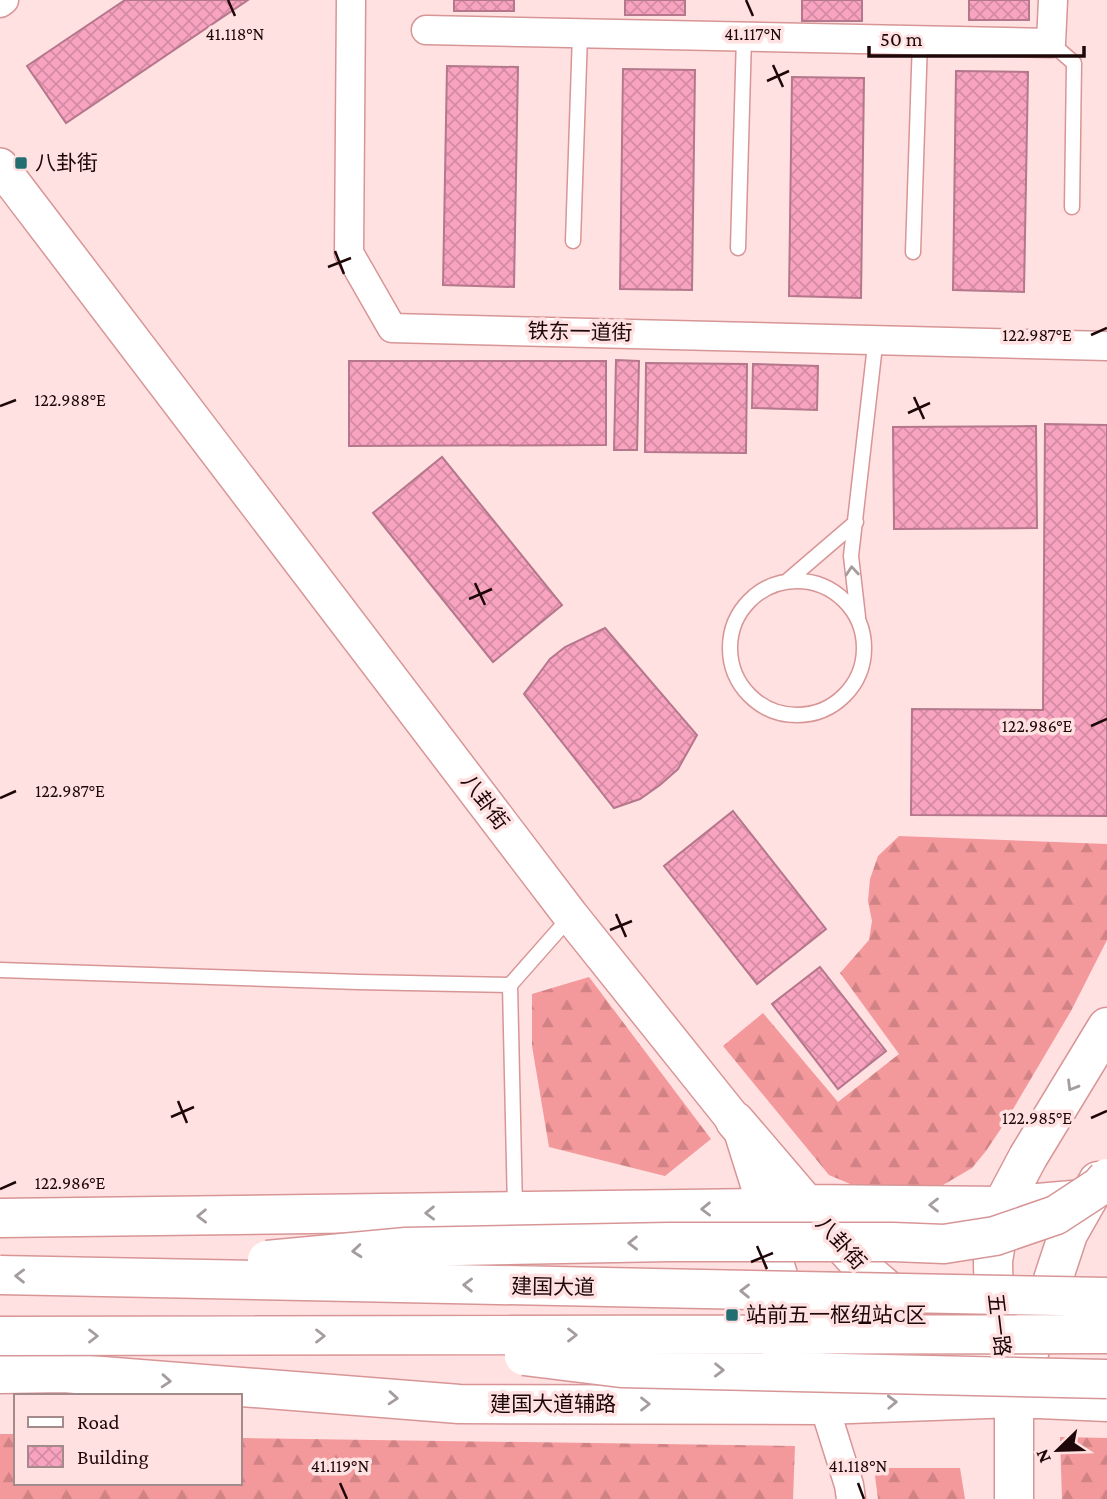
<svg xmlns="http://www.w3.org/2000/svg" width="1107" height="1499" font-family="'Crimson Pro','Noto Sans SC',serif">
<defs>
<pattern id="forest-firs" width="22" height="20" patternUnits="userSpaceOnUse" patternTransform="scale(1.75)"><rect width="22" height="20" fill="#f4999b"/><path d="M5 1l3.5 6h-7zM16 11l3.5 6h-7z" fill="#d18284"/></pattern>
<pattern id="building-cross-hatch" width="8" height="8" patternUnits="userSpaceOnUse" patternTransform="scale(1.75)"><rect width="8" height="8" fill="#f8a3bf"/><path d="M0 0l8 8M0 8l8-8" fill="none" stroke="#d48ba3"/></pattern>
</defs>
<rect width="100%" height="100%" fill="#ffe1e1"/>
<path fill="url(#forest-firs)" d="M899,836L1107,844V940L1071,1011L1006,1121L986,1151L972,1168L943,1185L855,1186L829,1175L723,1046L763,1013L838,1102L899,1054L840,973L869,940L872,921L868,901L870,879L878,856Z
M589,977L711,1139L665,1176L549,1147L532,1046V994Z
M0,1434H16V1483H240V1438L795,1446L793,1499H0Z
M1060,1437L1107,1438V1499H1062Z
M874,1468H960L965,1499H878Z"/>
<path fill="url(#building-cross-hatch)" stroke="#b5778c" stroke-width="2" d="M125,0H248L66,123L27,66Z
M454,0H514V11H454Z
M625,0H685V15H625Z
M802,0H862V21H802Z
M969,0H1029V20H969Z
M447,66L518,67L514,287L443,285Z
M623,69L695,70L692,290L620,289Z
M956,71L1028,72L1024,292L953,290Z
M792,77L864,78L861,298L789,296Z
M616,360L639,361L637,450H614Z
M349,361H606V445L349,446Z
M646,363L747,364L746,453L645,452Z
M753,364L818,366L817,410L752,408Z
M1045,424L1107,425V816L911,815L912,709L1043,710Z
M1036,426L1037,528L894,529L893,427Z
M442,457L562,605L493,662L373,513Z
M605,628L697,735L678,769L660,785L640,799L614,808L524,694L550,659L565,647Z
M733,811L826,929L757,984L664,866Z
M820,967L886,1051L838,1089L772,1004Z"/>
<g fill="none" stroke-linecap="round" stroke-linejoin="round">
<g stroke="#d89596" stroke-width="17">
<path id="service" d="M1051,43L1074,63L1072,207
M573,241L580,34
M738,248L744,37
M913,252L920,40
M730 648a67 67 0 1 1 134 0a67 67 0 1 1-134 0Z
M786,582L856,522
M858,617L851,556L874,354V340
M0,970L358,982L510,985
M515,1209L510,985L570,917"/>
</g>
<g stroke="#d89596" stroke-width="31">
<path id="minor" d="M351,0L349,253L392,328L1107,346
M0,3L4,0
M426,30L1051,43L1053,0
M738,1131L849,1485L851,1499"/>
</g>
<g stroke="#d89596" stroke-width="38">
<path id="tertiary" d="M0,166L571,916L735,1121"/>
</g>
<g stroke="#d89596" stroke-width="41">
<path id="secondary" d="M735,1121L806,1204L871,1276L1005,1390
M0,1218L762,1208L806,1204L1002,1206L1084,1199
M0,1374L64,1373L459,1404L823,1405L1014,1398L1107,1402
M1014,1398L1000,1352L994,1314L993,1261L1002,1206L1028,1157L1107,1027
M1014,1499V1398L1068,1234L1098,1181"/>
</g>
<use href="#service" stroke="#fff" stroke-width="14"/>
<use href="#minor" stroke="#fff" stroke-width="28"/>
<use href="#tertiary" stroke="#fff" stroke-width="35"/>
<use href="#secondary" stroke="#fff" stroke-width="38"/>
<g stroke="#d89596" stroke-width="41" stroke-linecap="butt">
<path id="trunk-bridge" d="M267,1260L406,1247L669,1242H893L944,1244L995,1236L1056,1215L1100,1186L1107,1178
M0,1275L1107,1297
M0,1336L1107,1334
M524,1356L621,1368L1107,1379"/>
</g>
<use href="#trunk-bridge" stroke="#fff" stroke-width="38"/>
</g>
<defs><path id="oneway-chevron" d="M-2-3.5L2.5 0L-2 3.5" fill="none" stroke-width="1.6" stroke-linecap="round" stroke-linejoin="round" transform="scale(1.75)"/></defs>
<g stroke="#a59c9d">
<use href="#oneway-chevron" transform="translate(852 571) rotate(-95)"/>
<use href="#oneway-chevron" transform="translate(1072 1086) rotate(121)"/>
<use href="#oneway-chevron" transform="translate(934 1205) rotate(-180)"/>
<use href="#oneway-chevron" transform="translate(706 1209) rotate(179)"/>
<use href="#oneway-chevron" transform="translate(430 1213) rotate(179)"/>
<use href="#oneway-chevron" transform="translate(202 1216) rotate(179)"/>
<use href="#oneway-chevron" transform="translate(633 1243) rotate(179)"/>
<use href="#oneway-chevron" transform="translate(357 1251) rotate(175)"/>
<use href="#oneway-chevron" transform="translate(20 1276) rotate(-179)"/>
<use href="#oneway-chevron" transform="translate(468 1285) rotate(-179)"/>
<use href="#oneway-chevron" transform="translate(745 1291) rotate(-179)"/>
<use href="#oneway-chevron" transform="translate(572 1335)"/>
<use href="#oneway-chevron" transform="translate(93 1336)"/>
<use href="#oneway-chevron" transform="translate(320 1336)"/>
<use href="#oneway-chevron" transform="translate(719 1370) rotate(1)"/>
<use href="#oneway-chevron" transform="translate(166 1381) rotate(4)"/>
<use href="#oneway-chevron" transform="translate(393 1398) rotate(4)"/>
<use href="#oneway-chevron" transform="translate(892 1402) rotate(-2)"/>
<use href="#oneway-chevron" transform="translate(645 1404)"/>
</g>
<path fill="none" stroke="#1e0709" stroke-width="2.5" d="M228,0L235,16M746,0L753,16M773,65L783,87M767,81L789,71M335,251L344,274M328,267L351,258M1091,335L1107,328M914,397L924,419M0,406L16,400M908,413L930,403M475,583L485,605M469,599L492,589M1091,726L1107,719M0,798L16,791M616,914L626,937M610,930L632,921M178,1101L187,1123M171,1117L194,1107M1091,1118L1107,1111M0,1189L16,1182M757,1246L767,1269M751,1262L773,1253M340,1483L347,1499M858,1483L864,1499"/>
<g fill="#236e71" stroke="#ffe1e1" stroke-width="2.5">
<rect x="14" y="156" width="14" height="14" rx="3.5"/>
<rect x="725" y="1308" width="14" height="14" rx="3.5"/>
</g>
<g text-anchor="middle" dominant-baseline="central" stroke-width="7" stroke-linejoin="round" paint-order="stroke">
<g font-size="21" fill="#1e0709" stroke="#ffe1e1" text-anchor="start">
<text x="35" y="163">八卦街</text>
<text x="746" y="1315">站前五一枢纽站C区</text>
</g>
<g font-size="21" fill="#1e0709" stroke="#ffe1e1">
<text transform="translate(580 332) rotate(1)">铁东一道街</text>
<text transform="translate(485 802) rotate(53)">八卦街</text>
<text transform="translate(841 1243) rotate(48)">八卦街</text>
<text transform="translate(553 1287) rotate(1)">建国大道</text>
<text transform="translate(999 1325) rotate(83)">五一路</text>
<text x="553" y="1404">建国大道辅路</text>
</g>
</g>
<g font-size="18" text-anchor="middle" fill="#1e0709" stroke="#ffe1e1" stroke-width="7" stroke-linejoin="round" paint-order="stroke">
<text x="235" y="40">41.118°N</text>
<text x="753" y="40">41.117°N</text>
<text x="1037" y="341">122.987°E</text>
<text x="70" y="406">122.988°E</text>
<text x="1037" y="732">122.986°E</text>
<text x="70" y="797">122.987°E</text>
<text x="1037" y="1124">122.985°E</text>
<text x="70" y="1189">122.986°E</text>
<text x="340" y="1472">41.119°N</text>
<text x="858" y="1472">41.118°N</text>
</g>
<rect x="14" y="1394" width="228" height="91" fill="#ffe1e1" stroke="#a58a8b" stroke-width="2"/>
<rect x="28" y="1417" width="35" height="10" fill="#ffffff" stroke="#a58a8b" stroke-width="2"/>
<text x="77" y="1429" font-size="21" fill="#1e0709">Road</text>
<rect x="28" y="1446" width="35" height="21" fill="url(#building-cross-hatch)" stroke="#a58a8b" stroke-width="2"/>
<text x="77" y="1464" font-size="21" fill="#1e0709">Building</text>
<g transform="translate(1058 1450) rotate(247)" stroke="#ffe1e1" stroke-width="5" paint-order="stroke">
<path d="M0-5L12 26L0 18L-12 26Z" fill="#1e0709"/>
<text y="-10" font-size="19" font-weight="bold" text-anchor="middle" fill="#1e0709">N</text>
</g>
<path d="M869 46v10h215v-10" fill="none" stroke="#1e0709" stroke-width="3.5"/>
<text x="880" y="46" font-size="21" fill="#1e0709" stroke="#ffe1e1" stroke-width="5" paint-order="stroke">50 m</text>
</svg>
